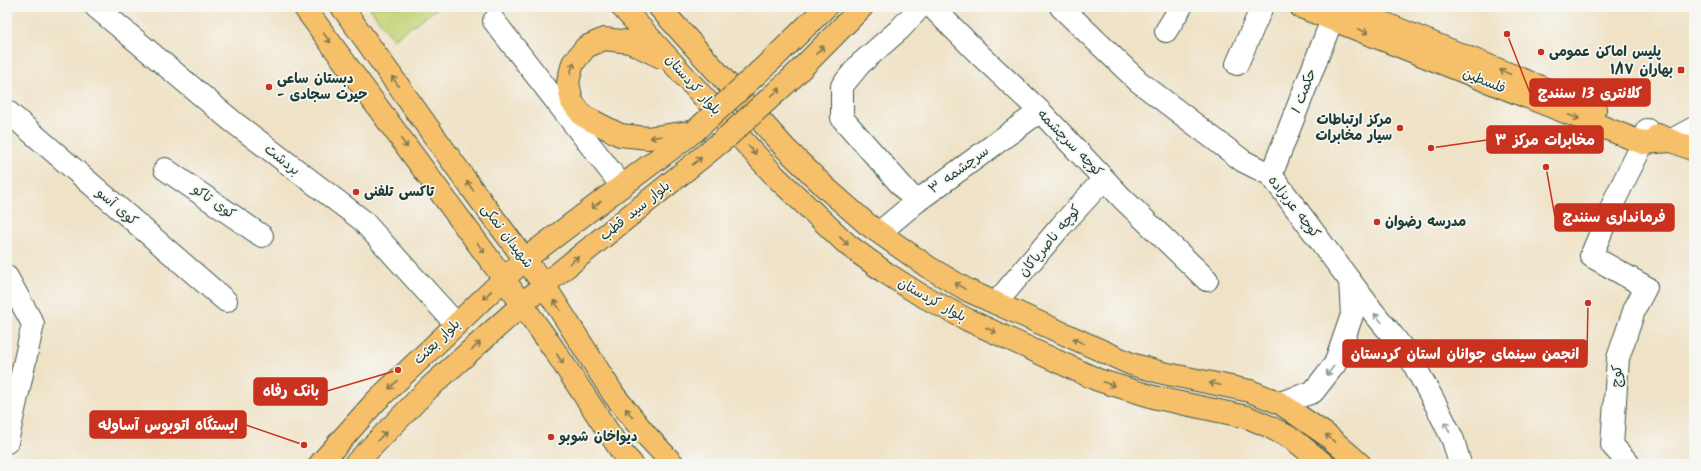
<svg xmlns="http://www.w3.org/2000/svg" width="1701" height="471" font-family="Kalam,'Playpen Sans Arabic',sans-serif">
<rect width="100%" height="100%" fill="#f6f6f2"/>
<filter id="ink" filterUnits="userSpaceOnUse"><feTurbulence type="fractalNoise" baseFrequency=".025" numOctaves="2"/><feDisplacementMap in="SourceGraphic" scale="8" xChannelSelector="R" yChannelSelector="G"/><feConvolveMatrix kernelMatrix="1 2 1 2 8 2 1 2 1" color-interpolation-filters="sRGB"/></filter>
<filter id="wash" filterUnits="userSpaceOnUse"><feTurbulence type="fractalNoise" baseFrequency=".012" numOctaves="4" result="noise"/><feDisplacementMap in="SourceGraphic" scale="16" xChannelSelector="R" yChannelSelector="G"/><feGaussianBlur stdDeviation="0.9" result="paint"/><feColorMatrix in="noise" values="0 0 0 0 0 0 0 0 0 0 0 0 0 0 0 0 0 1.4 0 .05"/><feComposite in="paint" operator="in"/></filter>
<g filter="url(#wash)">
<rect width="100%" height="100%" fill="#efe2c6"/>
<path fill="#c3d375" stroke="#718854" d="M369,7H439L393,39Z"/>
</g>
<g filter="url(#ink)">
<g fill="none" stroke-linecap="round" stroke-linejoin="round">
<g stroke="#3e564a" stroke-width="24">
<path id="minor" d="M96,7L232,121L362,220L456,324
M932,7L982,57L1040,111L1122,198L1207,280
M1061,7L1138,81L1243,161L1271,175L1374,313L1393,336L1412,361L1436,405L1453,440L1460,464
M494,21L622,186
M1166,31L1181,7
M1237,64L1262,7
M8,112L226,301
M1670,141L1694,128
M165,169L262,236
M1271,175L1337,7
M916,202L842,118V86L860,64L900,29L920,7
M880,232L916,202L1040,111
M7,277L33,324L7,442
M996,303L1061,226L1104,179
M1280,403L1313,392L1335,364L1352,315L1350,281
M1629,464L1612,445L1618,358L1635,308L1646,287L1591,256L1616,197L1643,143L1647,130"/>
</g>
<g stroke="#3e564a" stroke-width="24">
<path id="major" d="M304,7L504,279L553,348L623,454L632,464
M342,7L472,189L544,285L614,395L646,435L673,464
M622,7L776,177L848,245L886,273L919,294L968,320L1098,380L1157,398L1247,417L1268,426L1294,440L1324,464
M659,7L785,148L826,188L867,224L928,267L969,291L1131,364L1163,373L1250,391L1280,403L1328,436L1360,464
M1301,7L1643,143L1670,141
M1344,7L1595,109
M661,57L630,42L604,39L586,47L573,63L568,82L572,102L583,116L620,135L648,138L691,132
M775,57L826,7
M793,77L862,7
M1658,135L1694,150
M320,464L375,402L525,259L695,131
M355,464L429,388L544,285L727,137"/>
</g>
<use href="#minor" stroke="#fff" stroke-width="22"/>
<use href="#major" stroke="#f6c06b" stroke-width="22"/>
<g stroke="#3e564a" stroke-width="24" stroke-linecap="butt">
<path id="major-bridge" d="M695,131L775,57
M727,137L793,77"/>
</g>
<use href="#major-bridge" stroke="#f6c06b" stroke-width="22"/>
</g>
<defs><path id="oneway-shaft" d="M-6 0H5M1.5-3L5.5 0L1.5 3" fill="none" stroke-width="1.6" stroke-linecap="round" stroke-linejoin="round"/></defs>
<g stroke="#80784d">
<use href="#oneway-shaft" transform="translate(1363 31) rotate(21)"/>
<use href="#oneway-shaft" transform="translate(327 38) rotate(54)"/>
<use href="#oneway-shaft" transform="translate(820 50) rotate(-46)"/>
<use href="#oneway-shaft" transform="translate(572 68) rotate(-74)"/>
<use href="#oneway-shaft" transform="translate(1505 72) rotate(-158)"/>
<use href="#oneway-shaft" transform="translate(395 81) rotate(-125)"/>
<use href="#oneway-shaft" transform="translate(776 92) rotate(-42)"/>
<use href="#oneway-shaft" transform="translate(1574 117) rotate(21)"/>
<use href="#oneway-shaft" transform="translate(656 137) rotate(170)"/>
<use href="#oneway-shaft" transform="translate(404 143) rotate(54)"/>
<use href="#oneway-shaft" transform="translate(752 150) rotate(48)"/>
<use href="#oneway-shaft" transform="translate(697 161) rotate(-39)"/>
<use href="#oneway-shaft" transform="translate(470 186) rotate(-126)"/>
<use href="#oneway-shaft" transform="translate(596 205) rotate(143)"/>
<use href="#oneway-shaft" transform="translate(844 241) rotate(43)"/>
<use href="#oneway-shaft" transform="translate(481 248) rotate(54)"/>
<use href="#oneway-shaft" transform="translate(574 260) rotate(-39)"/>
<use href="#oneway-shaft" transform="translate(960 286) rotate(-149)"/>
<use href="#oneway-shaft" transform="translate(487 295) rotate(137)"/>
<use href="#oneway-shaft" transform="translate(557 305) rotate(-122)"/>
<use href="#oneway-shaft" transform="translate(991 330) rotate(25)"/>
<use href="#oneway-shaft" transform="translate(1078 341) rotate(-154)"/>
<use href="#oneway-shaft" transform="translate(476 346) rotate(-42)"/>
<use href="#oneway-shaft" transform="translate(560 359) rotate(57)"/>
<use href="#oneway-shaft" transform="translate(1109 384) rotate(19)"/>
<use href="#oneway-shaft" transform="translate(1215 384) rotate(-168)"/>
<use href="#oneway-shaft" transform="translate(393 385) rotate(136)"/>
<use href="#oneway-shaft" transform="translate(629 413) rotate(-128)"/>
<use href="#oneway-shaft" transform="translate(382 436) rotate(-46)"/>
<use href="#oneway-shaft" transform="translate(1330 438) rotate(-140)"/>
</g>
<g stroke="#8f9e9a">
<use href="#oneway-shaft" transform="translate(1378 318) rotate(-131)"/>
<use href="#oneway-shaft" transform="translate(1330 371) rotate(129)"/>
<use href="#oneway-shaft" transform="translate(1447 427) rotate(-116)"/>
</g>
</g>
<g fill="#c8321e" stroke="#f6f6f2" stroke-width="1.5">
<circle cx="1541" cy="52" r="4"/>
<rect x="1677" y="66" width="8" height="8" rx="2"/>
<circle cx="269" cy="87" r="4"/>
<circle cx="1400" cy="128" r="4"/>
<circle cx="356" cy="192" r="4"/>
<circle cx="1377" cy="222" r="4"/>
<circle cx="551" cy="437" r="4"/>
</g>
<g text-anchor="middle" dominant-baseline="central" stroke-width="3.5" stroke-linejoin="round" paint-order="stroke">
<g font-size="14" font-weight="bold" fill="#1f3d34" stroke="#f6f6f2" text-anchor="start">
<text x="1549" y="52">پلیس اماکن عمومی</text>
<text x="1673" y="70" text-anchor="end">بهاران ۱/۱۷</text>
<text x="277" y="79">دبستان ساعی<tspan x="277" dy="16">- حیرت سجادی</tspan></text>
<text x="1392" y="120" text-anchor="end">مرکز ارتباطات<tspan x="1392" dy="16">سیار مخابرات</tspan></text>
<text x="364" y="192">تاکسی تلفنی</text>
<text x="1385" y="222">مدرسه رضوان</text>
<text x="559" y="437">دیواخان شوبو</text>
</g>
<g font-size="14" fill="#1f3d34" stroke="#f6f6f2">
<text transform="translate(1484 81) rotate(22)">فلسطین</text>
<text transform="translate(693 85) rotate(48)">بلوار کردستان</text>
<text transform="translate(1304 91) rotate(-69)">حکمت 1</text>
<text transform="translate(1070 143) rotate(46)">کوچه سرچشمه</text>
<text transform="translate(282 160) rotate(38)">بردشت</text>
<text transform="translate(959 170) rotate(-36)">سرچشمه ۳</text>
<text transform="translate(214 202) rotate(35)">کوی تاکو</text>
<text transform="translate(117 207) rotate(41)">کوی آسو</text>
<text transform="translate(1294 207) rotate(52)">کوچه عربزاده</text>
<text transform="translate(635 211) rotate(-39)">بلوار سید قطب</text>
<text transform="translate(507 236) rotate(53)">شهیدان نمکی</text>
<text transform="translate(1050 241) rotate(-50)">کوچه ناصرپاکان</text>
<text transform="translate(932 300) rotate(29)">بلوار کردستان</text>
<text transform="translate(437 342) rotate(-44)">بلوار بعثت</text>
<text transform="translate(1617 376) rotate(-86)">کوچ</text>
</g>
</g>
<path fill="none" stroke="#c8321e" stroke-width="1.5" d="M1507 34L1530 93M1431 148L1487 140M1546 167L1555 217M1588 303L1587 354M398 370L327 391M304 445L246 425"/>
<g fill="#c8321e" stroke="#f6f6f2" stroke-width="1.5">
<circle cx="1507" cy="34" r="4"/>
<circle cx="1431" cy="148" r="4"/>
<circle cx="1546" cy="167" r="4"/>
<circle cx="1588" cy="303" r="4"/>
<circle cx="398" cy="370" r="4"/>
<circle cx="304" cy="445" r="4"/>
</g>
<g fill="#c8321e" stroke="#c8321e" stroke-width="1.5">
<rect x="1530" y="79" width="120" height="27" rx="4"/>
<rect x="1487" y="126" width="116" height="27" rx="4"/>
<rect x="1555" y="204" width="119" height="27" rx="4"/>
<rect x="1343" y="340" width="244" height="27" rx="4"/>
<rect x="254" y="378" width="73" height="27" rx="4"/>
<rect x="90" y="411" width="156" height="27" rx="4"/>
</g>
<g font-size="15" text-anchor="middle" font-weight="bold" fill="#fff">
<text x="1590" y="98">کلانتری 13 سنندج</text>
<text x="1545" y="145">مخابرات مرکز ۳</text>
<text x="1614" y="222">فرمانداری سنندج</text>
<text x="1465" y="359">انجمن سینمای جوانان استان کردستان</text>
<text x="291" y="396">بانک رفاه</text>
<text x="168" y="430">ایستگاه اتوبوس آساوله</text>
</g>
<rect width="1701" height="471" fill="none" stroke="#f6f6f2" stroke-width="24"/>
</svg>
